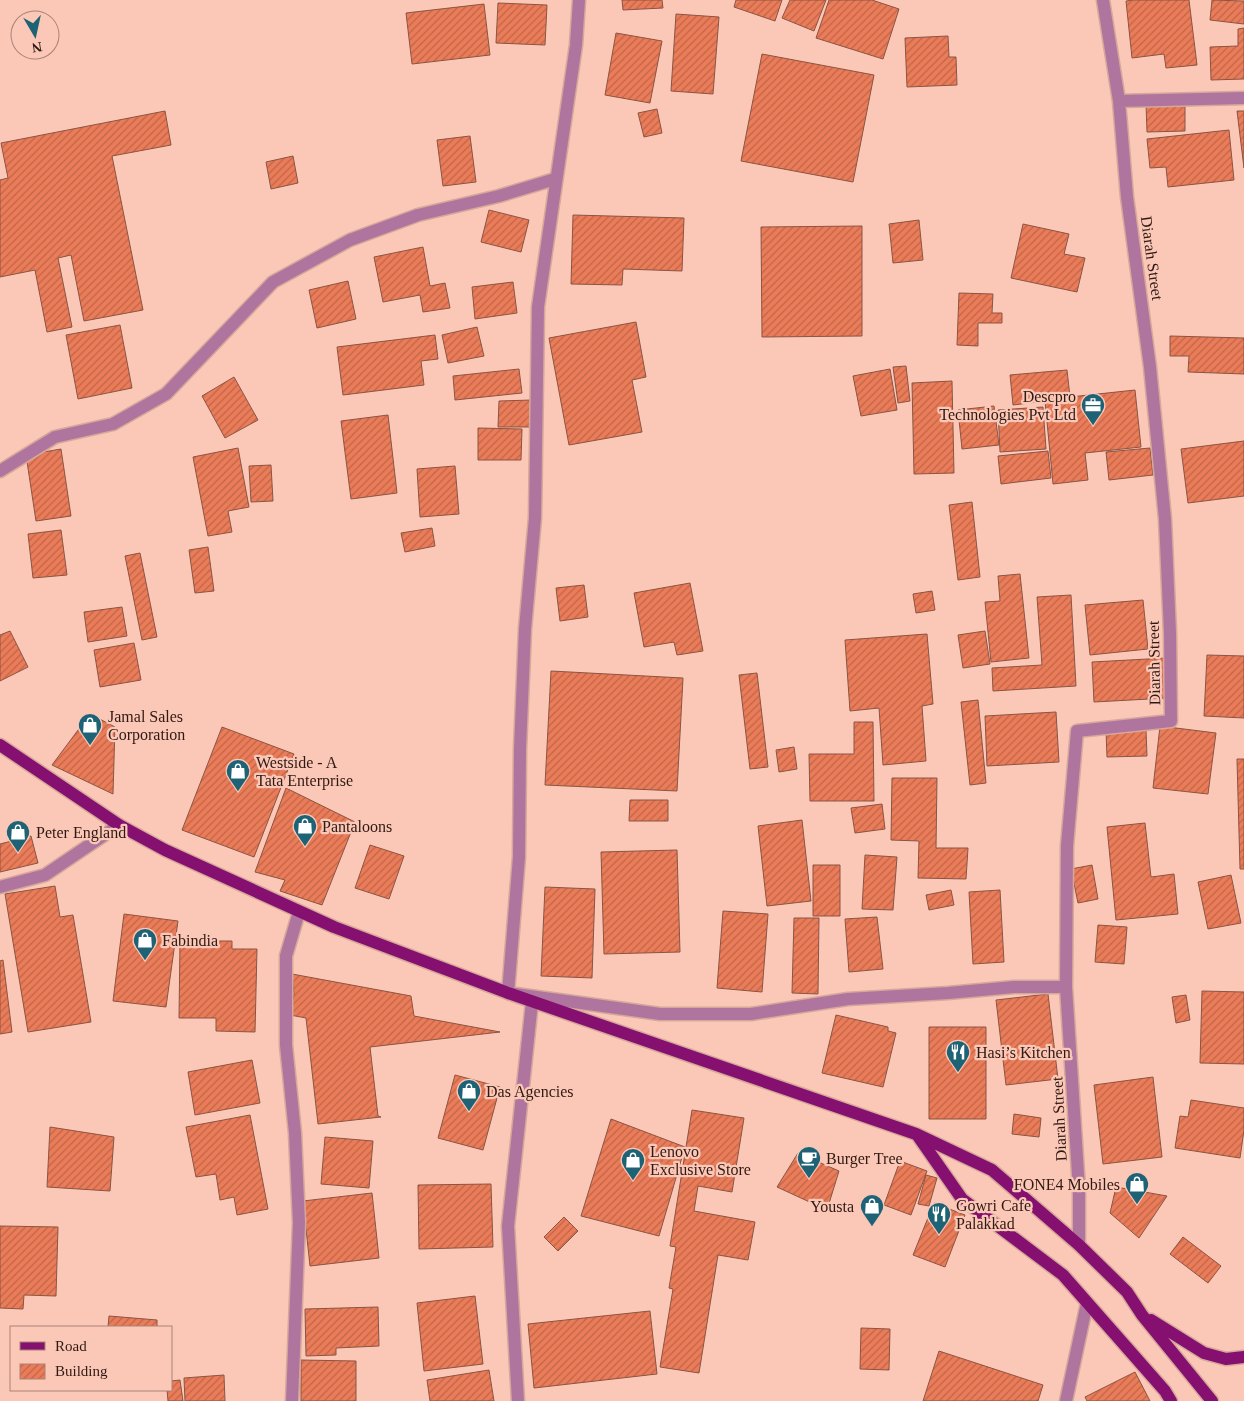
<svg xmlns="http://www.w3.org/2000/svg" width="1244" height="1401" font-family="Georgia,serif">
<defs>
<pattern id="building-hatch" width="6" height="6" patternUnits="userSpaceOnUse" patternTransform="scale(1.25)"><rect width="6" height="6" fill="#eb7c59"/><path d="M-1 1l2-2M0 6l6-6M5 7l2-2" fill="none" stroke="#bf6548"/></pattern>
</defs>
<rect width="100%" height="100%" fill="#fbc8b8"/>
<path fill="url(#building-hatch)" stroke="#8b5443" d="M622,0H662L663,8L623,10Z
M736,0H782L775,21L734,7Z
M790,0H826L814,31L782,18Z
M829,0H872L899,9L883,59L816,38Z
M1133,0H1189L1197,65L1166,68L1164,54L1132,58L1126,1Z
M1212,0L1244,1V24L1210,20Z
M498,3L547,5L545,45L496,43Z
M484,4L490,55L412,64L406,13Z
M676,14L719,17L713,94L671,91Z
M1244,28V79L1211,80L1210,47L1238,46V29Z
M616,33L662,41L650,103L605,95Z
M948,36L949,57H956L957,85L907,87L905,38Z
M762,54L874,75L853,182L741,161Z
M1185,103V131L1147,132L1146,104Z
M657,109L662,133L644,137L638,113Z
M165,111L171,145L112,156L143,310L84,321L71,255L58,258L72,327L47,332L35,270L0,277V180L8,178L1,143Z
M1237,111H1244V168Z
M1229,130L1234,180L1168,187L1166,167L1150,168L1147,139Z
M470,136L476,182L443,186L437,140Z
M293,156L298,183L271,189L266,162Z
M489,210L529,220L521,252L481,242Z
M573,215L684,218L682,271L623,269L622,285L571,284Z
M919,220L923,260L893,263L889,224Z
M1023,224L1069,234L1064,254L1085,258L1077,292L1011,278Z
M862,226V336L762,337L761,227Z
M423,247L430,286L445,283L450,308L423,312L420,295L383,302L374,257Z
M348,281L356,319L317,328L309,290Z
M513,282L517,313L475,319L472,287Z
M959,293L993,294L992,313H1002V323H978V346L957,345Z
M636,322L646,377L632,380L642,432L569,445L549,338Z
M120,325L132,388L78,399L66,335Z
M477,327L484,356L448,363L442,335Z
M435,335L438,359L421,361L424,385L343,395L337,347Z
M1170,336L1244,338V374L1188,372L1189,356H1170Z
M906,366L910,401L898,403L893,367Z
M519,369L522,393L455,400L453,376Z
M890,369L897,410L861,416L853,376Z
M1067,370L1070,397L1135,390L1141,447L1085,453L1088,480L1053,484L1045,401L1013,405L1010,375Z
M234,377L258,420L225,438L202,396Z
M952,381L954,473L914,474L912,383Z
M532,400L531,427H498L499,401Z
M994,406L999,445L962,449L958,410Z
M1043,407L1046,449L1000,452L998,410Z
M388,415L397,493L351,499L341,421Z
M478,428L522,429L521,460H478Z
M1244,441V496L1188,503L1181,449Z
M238,448L249,507L228,511L232,532L208,536L193,457Z
M1150,448L1153,475L1109,480L1106,452Z
M61,449L71,516L36,521L26,455Z
M1048,451L1051,478L1001,484L998,456Z
M271,465L273,501L251,502L249,466Z
M455,466L459,514L420,517L417,469Z
M972,502L980,577L958,580L949,505Z
M432,528L435,546L405,552L401,533Z
M61,530L67,575L33,578L28,534Z
M208,547L214,591L195,593L189,550Z
M140,553L157,637L142,640L125,556Z
M1020,574L1029,658L991,662L985,602L1000,601L998,576Z
M690,583L703,651L677,655L674,642L644,647L634,593Z
M584,585L588,617L560,621L556,588Z
M932,591L935,610L916,613L913,594Z
M1071,595L1076,686L993,691L992,668L1042,665L1037,597Z
M1143,600L1148,649L1090,655L1085,605Z
M122,607L127,636L88,642L84,612Z
M10,631L28,667L0,681V635Z
M985,631L990,664L963,668L958,635Z
M927,634L933,704L922,706L926,761L883,765L879,708L850,711L845,640Z
M134,643L141,680L100,687L94,650Z
M1207,655L1244,656V718L1204,716Z
M1166,658L1168,698L1094,702L1092,662Z
M551,671L683,678L677,791L545,785Z
M757,673L768,767L750,769L739,675Z
M978,700L986,783L970,785L961,702Z
M1056,712L1059,762L987,766L985,716Z
M90,714L115,727L113,794L52,765Z
M854,722H873L874,801H810L809,754H854Z
M1160,726L1216,733L1208,794L1153,788Z
M222,727L294,754L254,857L182,830Z
M1146,730L1147,756L1107,757L1106,731Z
M794,747L797,769L779,772L776,750Z
M1237,759H1244V869H1240Z
M892,778H937L936,848H968L966,879L918,878L919,841L891,840Z
M286,788L355,822L322,905L280,891L285,880L255,872Z
M630,800H668V821H629Z
M882,804L885,829L855,833L851,808Z
M802,820L811,901L767,906L758,826Z
M1145,823L1151,877L1174,874L1178,914L1116,920L1107,827Z
M31,836L38,863L0,872V844Z
M370,845L404,856L389,899L355,888Z
M677,850L680,952L604,954L601,852Z
M865,855L897,857L893,910L862,909Z
M813,865H840V916H813Z
M1092,865L1098,899L1078,903L1071,869Z
M1231,875L1241,923L1208,929L1198,882Z
M55,886L60,917L73,915L91,1022L28,1032L5,894Z
M545,887L595,889L592,978L541,976Z
M951,890L954,905L929,910L926,895Z
M1000,890L1004,962L973,964L969,892Z
M723,911L768,914L762,992L717,988Z
M124,914L178,921L166,1007L113,1001Z
M877,917L883,969L849,972L845,919Z
M794,918H819L818,994L792,993Z
M1098,925L1127,927L1124,964L1095,962Z
M180,941H232V949H257L255,1032L216,1031V1018H179Z
M3,960L12,1032L0,1034V961Z
M292,974L411,996L414,1016L500,1032L370,1047L378,1116L381,1117L318,1124L306,1018L290,1015L294,994Z
M1202,991L1244,992V1064L1200,1063Z
M1048,994L1058,1079L1006,1085L996,1000Z
M1186,995L1190,1020L1176,1023L1172,997Z
M836,1015L888,1027V1031L896,1033L883,1087L822,1073Z
M929,1027H986V1119H929Z
M252,1060L260,1103L195,1115L188,1072Z
M455,1075L500,1087L483,1150L438,1138Z
M1153,1077L1162,1157L1103,1164L1094,1085Z
M1191,1100L1244,1108V1130L1240,1158L1175,1148L1180,1116L1188,1117Z
M692,1110L744,1118L732,1192L698,1186L694,1211L755,1222L748,1260L718,1255L699,1373L660,1367L673,1289L669,1288L676,1247L670,1246Z
M1014,1114L1041,1118L1039,1137L1012,1134Z
M250,1115L268,1209L237,1215L234,1197L220,1200L216,1174L196,1177L186,1127Z
M611,1119L685,1147L659,1236L581,1216Z
M50,1127L114,1137L110,1191L47,1187Z
M325,1137L373,1141L369,1188L321,1184Z
M798,1153L839,1171L827,1210L777,1187Z
M900,1161L927,1171L911,1215L884,1205Z
M926,1175L937,1178L929,1206L918,1204Z
M491,1184L493,1247L419,1249L418,1185Z
M1116,1187L1167,1196L1139,1238L1110,1213Z
M372,1193L379,1258L310,1266L303,1201Z
M934,1203L965,1215L945,1267L913,1255Z
M564,1217L578,1231L558,1251L544,1237Z
M0,1226L58,1227L56,1296L24,1295L23,1309L0,1308Z
M1183,1237L1221,1266L1208,1283L1170,1254Z
M475,1296L483,1364L424,1371L417,1303Z
M378,1307L379,1346L336,1348V1355L306,1356L305,1309Z
M650,1311L657,1374L534,1388L528,1324Z
M109,1316L157,1320V1327H108Z
M861,1328L890,1329L889,1370L860,1369Z
M939,1351L1043,1385L1038,1401H923Z
M301,1360L356,1361V1401H301Z
M489,1370L494,1401H430L427,1380Z
M1135,1372L1150,1401H1087L1085,1397Z
M224,1375L225,1401H185L184,1378Z
M180,1380L183,1401H168L167,1390H171V1381Z"/>
<g fill="none" stroke-linecap="round" stroke-linejoin="round">
<g stroke="#d6a89a" stroke-width="15">
<path id="minor" d="M579,0L576,45L538,307L535,518L525,629L520,749L519,857L508,993L660,1014H751L848,999L948,993L1014,987H1066
M1119,101L1244,98
M0,471L55,437L113,424L166,394L273,282L350,240L418,215L499,196L555,179
M0,887L45,875L119,825
M1079,1245V1189L1066,987L1067,846L1077,731L1171,721L1170,633L1165,519L1150,367L1127,197L1119,101L1103,0
M292,1401L299,1223L295,1133L286,1045V956L299,912
M518,1401L508,1226L532,1002
M1066,1401L1087,1303"/>
</g>
<g stroke="#d6a89a" stroke-width="15">
<path id="major" d="M0,745L119,825L165,850L334,927L508,993L916,1134L992,1170L1079,1245L1127,1292L1142,1315L1212,1401
M918,1136L962,1199L1063,1275L1165,1391L1171,1401
M1151,1320L1204,1353L1226,1359L1244,1357"/>
</g>
<use href="#minor" stroke="#b0759f" stroke-width="12"/>
<use href="#major" stroke="#85106f" stroke-width="12"/>
</g>
<defs>
<g id="office-pin" transform="scale(1.25)"><path d="M0 17L-7.5 6A9.5 9.5 0 1 1 7.5 6Z" fill="#1e6375" stroke="#fbc8b8"/><path d="M-6-3h4V-5.5h4V-3h4V5H-6ZM-1-4.5V-3h2v-1.5ZM-6 0V1H6V0Z" fill="#fff"/></g>
<g id="shop-pin" transform="scale(1.25)"><path d="M0 17L-7.5 6A9.5 9.5 0 1 1 7.5 6Z" fill="#1e6375" stroke="#fbc8b8"/><path d="M-5-2.5h2.3a2.7 3.5 0 0 1 5.4 0H5L5.5 6h-11ZM-1.5-2.5h3a1.5 2.3 0 0 0-3 0Z" fill="#fff"/></g>
<g id="restaurant-pin" transform="scale(1.25)"><path d="M0 17L-7.5 6A9.5 9.5 0 1 1 7.5 6Z" fill="#1e6375" stroke="#fbc8b8"/><path d="M-5-6h1v4h1v-4h1v4h1v-4h1v5L-1.5 .5V6h-2V.5L-5-1ZM5-6V6H3V1.5H1.5Q1.5-4 5-6Z" fill="#fff"/></g>
<g id="cafe-pin" transform="scale(1.25)"><path d="M0 17L-7.5 6A9.5 9.5 0 1 1 7.5 6Z" fill="#1e6375" stroke="#fbc8b8"/><path d="M-5.5-4.5H6V0H3Q3 3.5 0 3.5H-2.5Q-5.5 3.5-5.5 0ZM3-3.2v2h1.7v-2ZM-6 4.5H4V6H-6Z" fill="#fff"/></g>
</defs>
<g fill-rule="evenodd">
<use href="#office-pin" x="1093" y="405"/>
<use href="#shop-pin" x="90" y="725"/>
<use href="#shop-pin" x="238" y="771"/>
<use href="#shop-pin" x="305" y="826"/>
<use href="#shop-pin" x="18" y="832"/>
<use href="#shop-pin" x="145" y="940"/>
<use href="#restaurant-pin" x="958" y="1052"/>
<use href="#shop-pin" x="469" y="1091"/>
<use href="#cafe-pin" x="809" y="1158"/>
<use href="#shop-pin" x="633" y="1160"/>
<use href="#shop-pin" x="1137" y="1184"/>
<use href="#shop-pin" x="872" y="1206"/>
<use href="#restaurant-pin" x="939" y="1214"/>
</g>
<g text-anchor="middle" dominant-baseline="central" stroke-width="4.5" stroke-linejoin="round" paint-order="stroke">
<g font-size="16" fill="#301912" stroke="#fbc8b8">
<text transform="translate(1152 258) rotate(82)">Diarah Street</text>
<text transform="translate(1154 663) rotate(-91)">Diarah Street</text>
<text transform="translate(1059 1119) rotate(-93)">Diarah Street</text>
</g>
<g font-size="16" fill="#301912" stroke="#fbc8b8" text-anchor="start">
<text x="1076" y="396" text-anchor="end">Descpro<tspan x="1076" dy="18">Technologies Pvt Ltd</tspan></text>
<text x="108" y="716">Jamal Sales<tspan x="108" dy="18">Corporation</tspan></text>
<text x="256" y="762">Westside - A<tspan x="256" dy="18">Tata Enterprise</tspan></text>
<text x="322" y="826">Pantaloons</text>
<text x="36" y="832">Peter England</text>
<text x="162" y="940">Fabindia</text>
<text x="976" y="1052">Hasi’s Kitchen</text>
<text x="486" y="1091">Das Agencies</text>
<text x="650" y="1151">Lenovo<tspan x="650" dy="18">Exclusive Store</tspan></text>
<text x="826" y="1158">Burger Tree</text>
<text x="1120" y="1184" text-anchor="end">FONE4 Mobiles</text>
<text x="956" y="1205">Gowri Cafe<tspan x="956" dy="18">Palakkad</tspan></text>
<text x="854" y="1206" text-anchor="end">Yousta</text>
</g>
</g>
<rect x="10" y="1326" width="162" height="65" fill="#fbc8b8" stroke="#aa8276"/>
<rect x="20" y="1342" width="25" height="8" fill="#85106f" stroke="#aa8276"/>
<text x="55" y="1351" font-size="15" fill="#301912">Road</text>
<rect x="20" y="1364" width="25" height="15" fill="url(#building-hatch)" stroke="#aa8276"/>
<text x="55" y="1376" font-size="15" fill="#301912">Building</text>
<g transform="translate(35 35) rotate(171)"><circle r="24" fill="#fbc8b8" stroke="#aa8276"/>
<path d="M0-4L9 19L0 12L-9 19Z" fill="#1e6375"/>
<text y="-8" font-size="14" font-weight="bold" text-anchor="middle" fill="#301912">N</text>
</g>
</svg>
